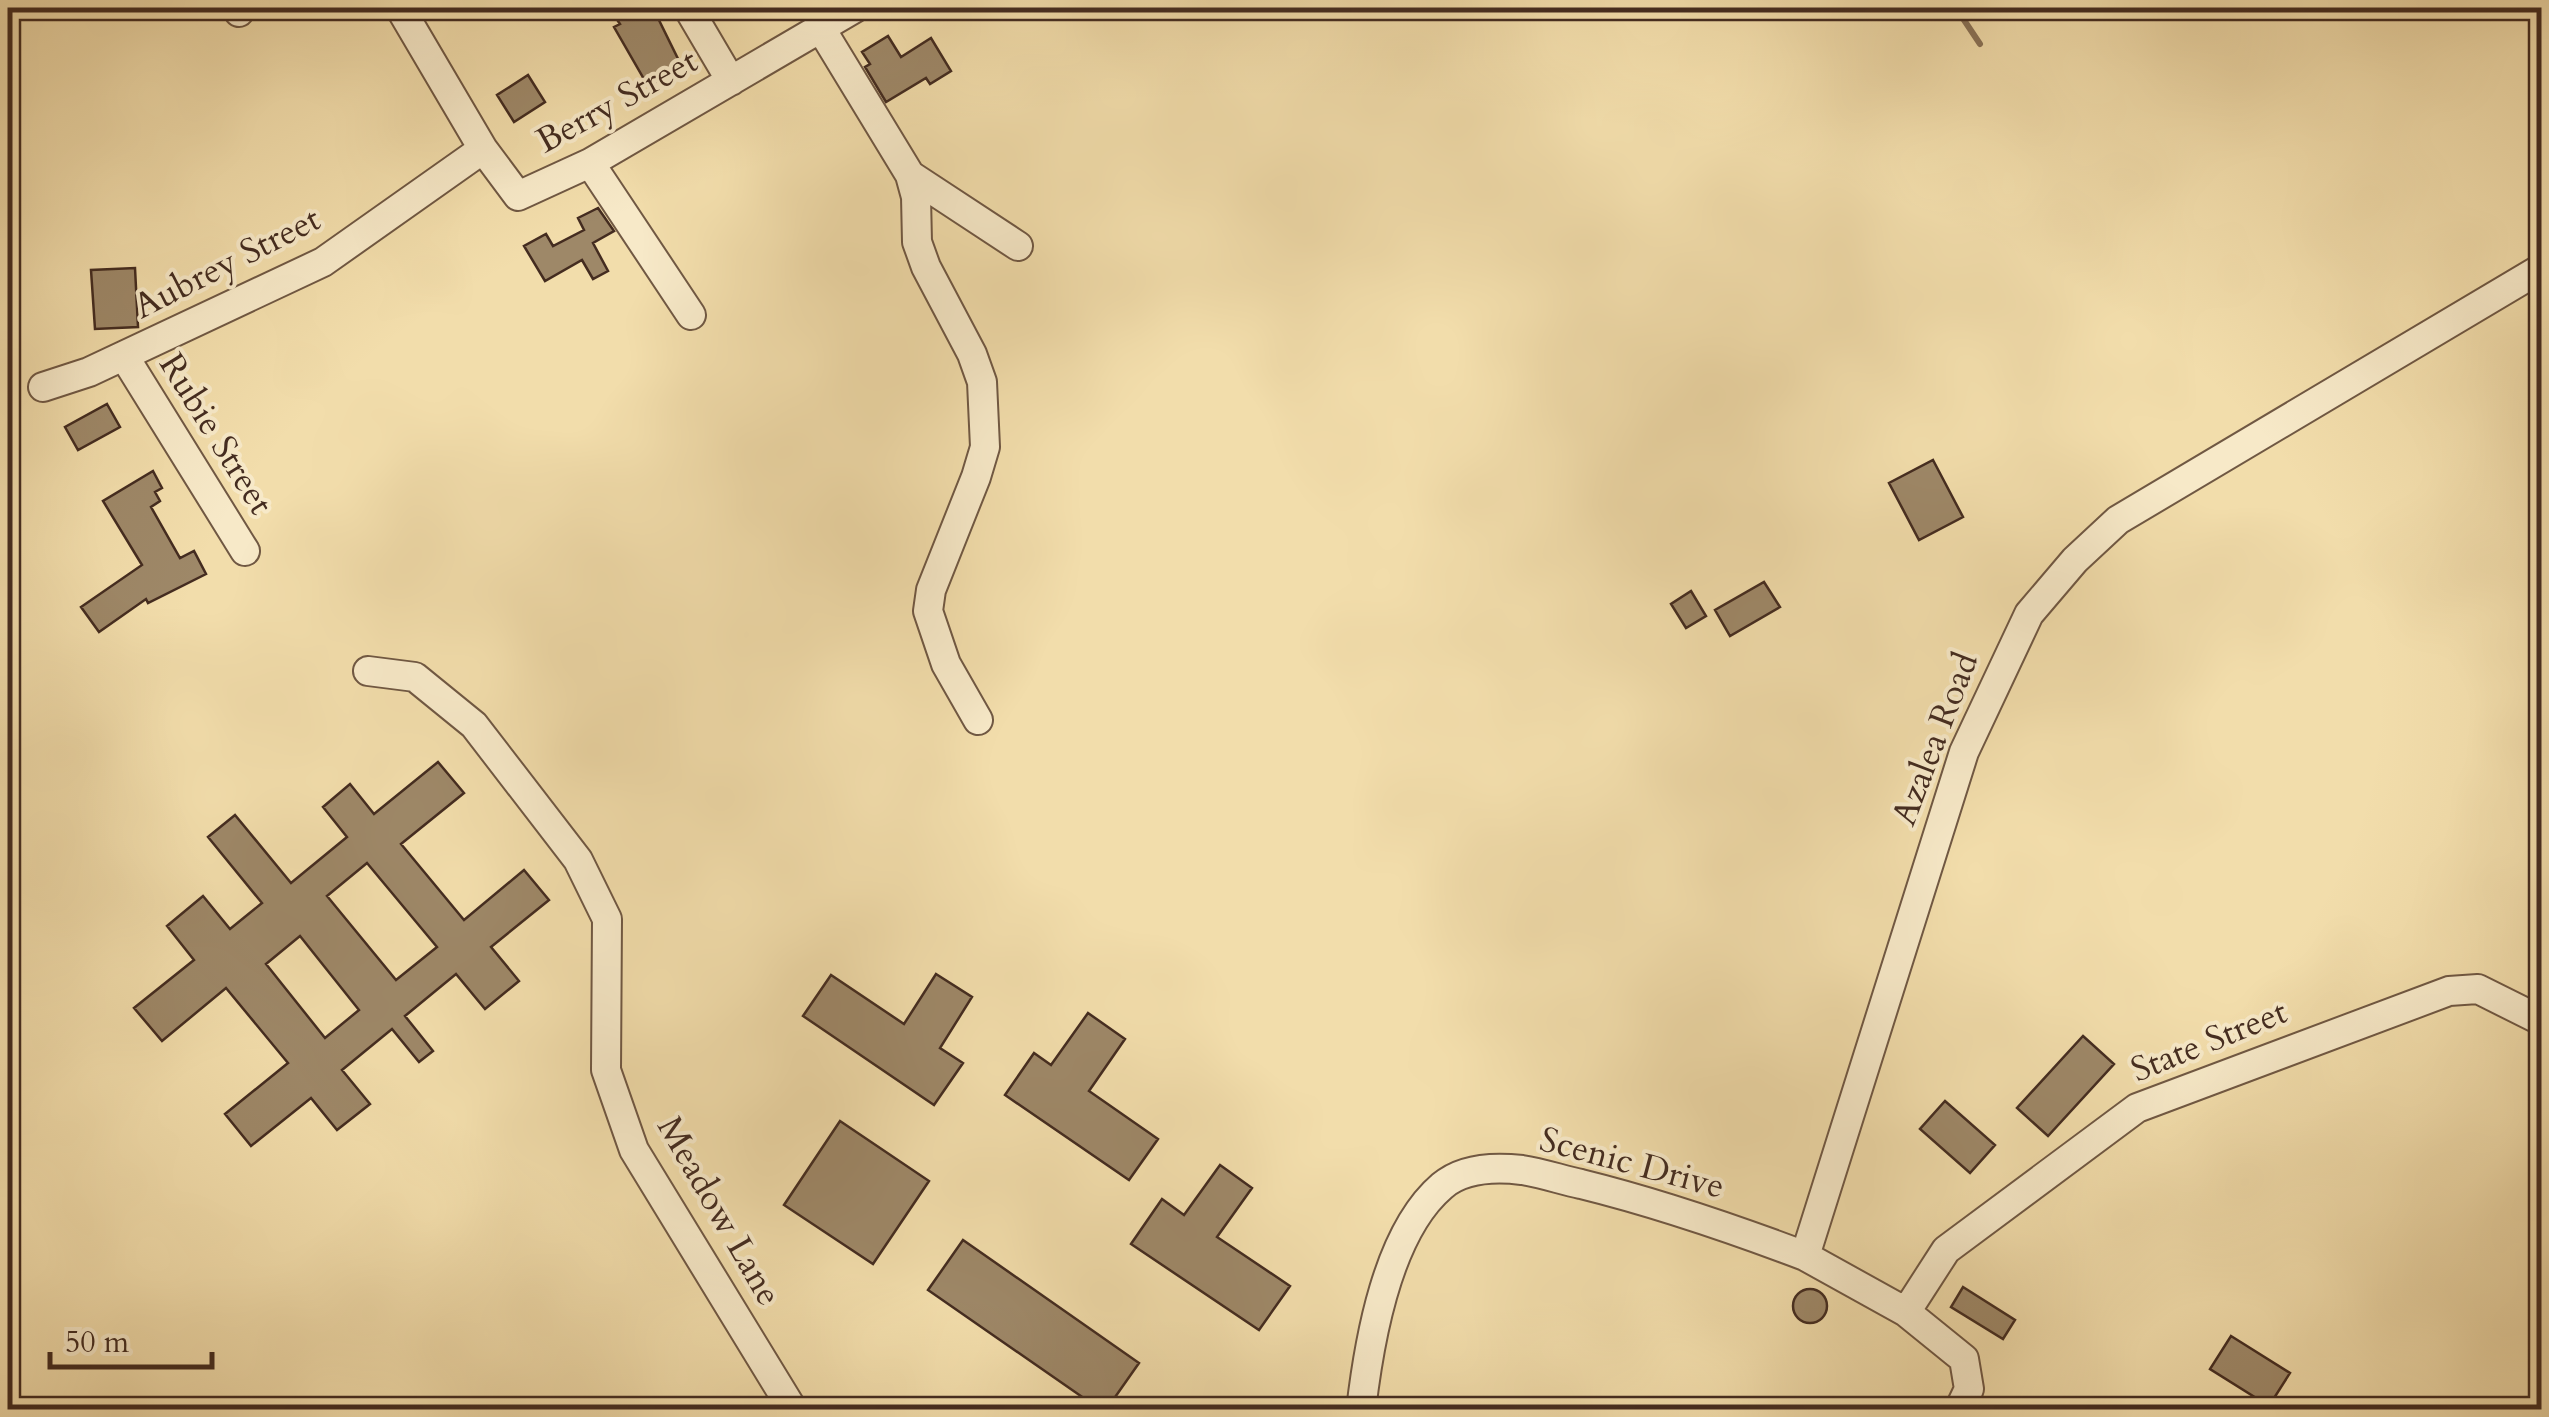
<svg xmlns="http://www.w3.org/2000/svg" width="2549" height="1417" font-family="Cardo,serif">
<rect width="100%" height="100%" fill="#f2ddab"/>
<filter id="stains"><feTurbulence type="fractalNoise" baseFrequency=".002" numOctaves="4"/><feColorMatrix values="0 0 0 0 .2 0 0 0 0 .09 0 0 0 0 .02 0 0 0 .5 -.17"/></filter>
<radialGradient id="worn" r=".72"><stop offset=".6" stop-color="#630" stop-opacity="0"/><stop offset="1" stop-color="#630" stop-opacity=".3"/></radialGradient>
<g fill="none" stroke-linecap="round" stroke-linejoin="round">
<path stroke="#897257" stroke-width="6" d="M1956,8L1980,44"/>
</g>
<path fill="#9e8868" stroke="#442c20" stroke-width="2.5" fill-rule="evenodd" d="M609,8H653L683,69L648,86L614,27L620,24Z
M888,36L901,57L931,38L951,71L930,84L926,78L886,102L865,67L870,64L862,52Z
M528,75L545,102L514,122L497,95Z
M598,208L614,231L593,243L608,271L593,279L582,260L545,281L524,246L546,234L553,246L584,230L578,218Z
M135,268L138,327L95,329L91,270Z
M107,404L120,427L78,450L65,427Z
M1933,460L1963,517L1919,540L1889,483Z
M153,471L162,488L155,492L160,501L151,507L180,558L194,551L206,574L148,603L146,599L99,632L81,607L142,565L103,501Z
M1764,582L1780,607L1730,636L1715,610Z
M1691,591L1706,616L1686,628L1671,604Z
M438,762L464,793L401,844L464,920L524,870L549,900L491,947L519,981L485,1009L456,974L405,1016L433,1051L419,1062L392,1029L342,1070L370,1104L337,1130L311,1098L251,1146L225,1114L288,1063L226,988L162,1041L134,1008L194,960L167,926L203,896L230,929L262,903L208,837L235,815L291,883L347,837L323,807L350,784L374,814ZM367,863L437,947L396,980L327,896ZM300,936L359,1010L325,1038L266,964Z
M936,974L972,997L940,1048L963,1063L934,1105L803,1016L831,975L904,1024Z
M1088,1013L1125,1039L1089,1091L1158,1139L1129,1180L1005,1095L1034,1053L1051,1065Z
M2083,1036L2114,1064L2048,1136L2017,1108Z
M1945,1101L1995,1145L1970,1173L1920,1129Z
M840,1121L929,1181L873,1264L784,1205Z
M1220,1165L1252,1188L1217,1237L1290,1286L1259,1330L1131,1244L1162,1199L1184,1215Z
M963,1240L1139,1363L1106,1410H1101L928,1290Z
M1963,1287L2015,1320L2003,1339L1951,1307Z
M1793 1306a17 17 0 1 1 34 0a17 17 0 1 1-34 0Z
M2231,1336L2290,1373L2269,1406L2210,1369Z"/>
<g fill="none" stroke-linecap="round" stroke-linejoin="round">
<g stroke="#705843" stroke-width="32">
<path id="minor" d="M237,8L239,12
M400,8L483,149L518,196L590,163L855,8
M688,8L731,81
M820,27L910,175L916,197L917,242L926,267L972,354L982,382L985,447L976,477L931,590L928,611L946,664L978,720
M590,163L691,315
M910,175L1018,246
M124,356L245,551
M43,387L89,372L323,262L483,149
M368,671L415,677L474,725L578,860L607,919L606,1070L634,1150L793,1410
M1906,1312L1946,1250L2137,1108L2449,991L2478,989L2542,1021
M1361,1410C1369,1341 1387,1233 1442,1186C1463,1168 1496,1167 1522,1170C1542,1173 1562,1180 1581,1184C1658,1203 1731,1228 1805,1256
M1959,1410L1969,1389L1964,1359L1906,1312L1805,1256L1964,752L2029,614L2075,560L2118,520L2542,268"/>
</g>
<use href="#minor" stroke="#f7e9c8" stroke-width="28"/>
</g>
<g text-anchor="middle" dominant-baseline="central" stroke-width="8" stroke-linejoin="round" paint-order="stroke">
<g font-size="35" fill="#442c20" stroke="#f7e9c8">
<text transform="translate(617 101) rotate(-29)">Berry Street</text>
<text transform="translate(227 263) rotate(-27)">Aubrey Street</text>
<text transform="translate(216 434) rotate(58)">Rubie Street</text>
<text transform="translate(1935 739) rotate(-69)">Azalea Road</text>
<text transform="translate(2209 1041) rotate(-22)">State Street</text>
<text transform="translate(1632 1163) rotate(15)">Scenic Drive</text>
<text transform="translate(719 1211) rotate(60)">Meadow Lane</text>
</g>
</g>
<rect width="2549" height="1417" fill="none" stroke="#f2ddab" stroke-width="40"/>
<rect x="10" y="10" width="2529" height="1397" fill="none" stroke="#442c20" stroke-width="5"/>
<rect x="20" y="20" width="2509" height="1377" fill="none" stroke="#442c20" stroke-width="2.5"/>
<path d="M50 1352v15h162v-15" fill="none" stroke="#442c20" stroke-width="5"/>
<text x="65" y="1352" font-size="30" fill="#442c20" stroke="#f7e9c8" stroke-width="8" paint-order="stroke">50 m</text>
<rect width="100%" height="100%" filter="url(#stains)"/>
<rect width="100%" height="100%" fill="url(#worn)"/>
</svg>
